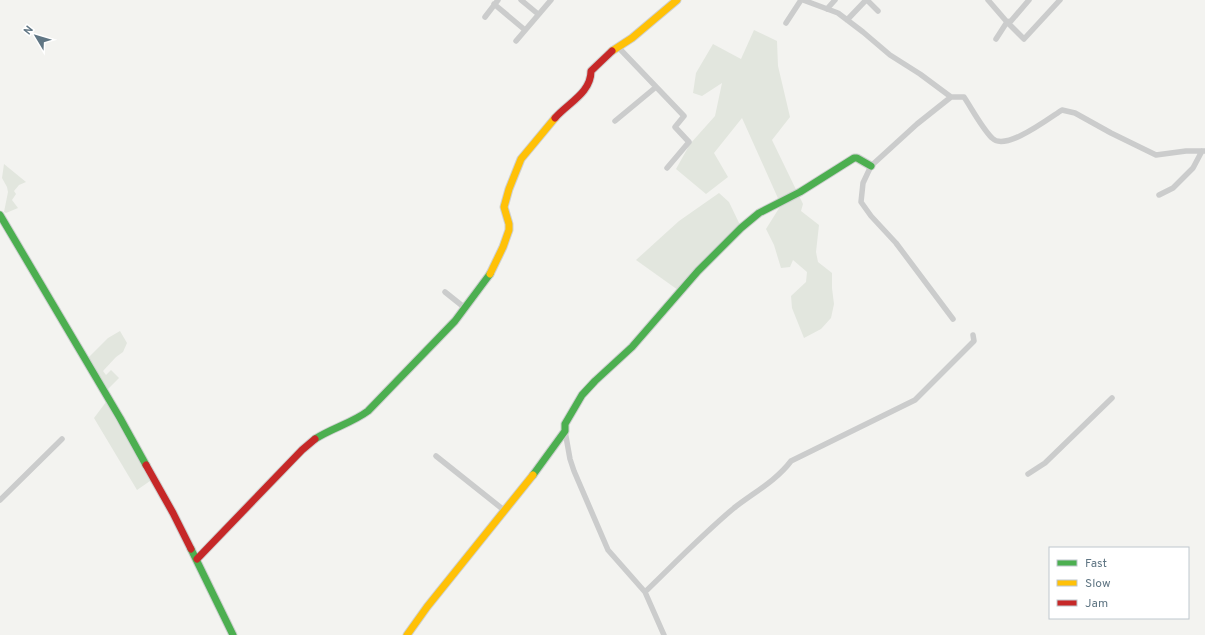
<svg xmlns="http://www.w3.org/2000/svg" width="1205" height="635" font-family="Overpass,sans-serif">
<rect width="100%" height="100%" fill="#f3f3f0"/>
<path fill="#e2e6de" d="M754,30L777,41L778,66L790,117L772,140L803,204L801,211L819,225L816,252L818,262L832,273V288L834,304L831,318L821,329L804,338L792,308L791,296L806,282L807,272L793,260L790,267L781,268L774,245L766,229L781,205L742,118L714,153L728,177L706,194L676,169L690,144L715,116L722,83L702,96L693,93L696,73L713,44L741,59Z
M4,164L26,182L19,185L14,191L16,194L12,200L18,208L6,213L4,212L8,192L7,187L2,178Z
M719,193L729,202L740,225L698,266L678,290L636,260L679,221Z
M120,331L127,343L123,352L116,357L103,371L106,375L111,370L119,378L105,392L86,360L108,338Z
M106,402L150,481L137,490L94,418Z"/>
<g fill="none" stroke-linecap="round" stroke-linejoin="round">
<g stroke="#ced0d0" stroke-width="9">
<path id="fast" d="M0,215L120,418L146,465
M315,439C332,428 352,423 368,411L455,321L490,274
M533,475L565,431V424L582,395L595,381L632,347L698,271L741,228L759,213L800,192L854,158H857L871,166
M191,549L233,635"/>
</g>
<g stroke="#ced0d0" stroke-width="9">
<path id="slow" d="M612,51L632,38L677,0
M490,274L503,247L509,230V224L504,207L509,189L521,159L555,118
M407,635L427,607L533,475"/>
</g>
<g stroke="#ced0d0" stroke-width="9">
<path id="jam" d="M555,118C568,103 591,93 591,71L612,51
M146,465L173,513L191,549
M197,559L302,450L315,439"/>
</g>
<path stroke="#cbcccc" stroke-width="5.5" d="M521,0L538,14
M803,0L838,13L863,32L890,55L920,74L951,97H964C972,109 982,128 992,138C1005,152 1048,119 1062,110L1075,113L1111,133L1156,155L1186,151H1205
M867,0L878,11
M988,0L1007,22L1024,39L1060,0
M494,4L525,30
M827,9L835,0
M485,17L498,0
M847,20L866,0
M786,23L801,0
M996,39L1007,22L1011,21L1029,0
M516,41L551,0
M618,47L684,116L675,127L689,142L667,168
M951,97L917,124L871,166L863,183L861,202L871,216L896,243L953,319
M615,121L656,87
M1159,195L1173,188L1193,168L1202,151
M445,292L465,308
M565,431L570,459L574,471L608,550L645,592C674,564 703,534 734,508C753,493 776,481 791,461L915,400L974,341L973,335
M436,456L505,511
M1028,474L1045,463L1112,398
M0,500L62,439
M645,592L664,635"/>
<use href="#fast" stroke="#4caf50" stroke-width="7"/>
<use href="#slow" stroke="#ffc107" stroke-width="7"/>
<use href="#jam" stroke="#c62828" stroke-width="7"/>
</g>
<rect x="1049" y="547" width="140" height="72" fill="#ffffff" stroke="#bfc8ce"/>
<rect x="1057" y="560" width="20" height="6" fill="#4caf50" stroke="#bfc8ce"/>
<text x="1085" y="567" font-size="12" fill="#607684">Fast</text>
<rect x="1057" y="580" width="20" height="6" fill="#ffc107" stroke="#bfc8ce"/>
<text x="1085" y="587" font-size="12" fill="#607684">Slow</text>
<rect x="1057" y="600" width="20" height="6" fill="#c62828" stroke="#bfc8ce"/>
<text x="1085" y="607" font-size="12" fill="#607684">Jam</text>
<g transform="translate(36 36) rotate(308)" stroke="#ffffff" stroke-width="3" paint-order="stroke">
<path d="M0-3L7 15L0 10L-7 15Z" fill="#607684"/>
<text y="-6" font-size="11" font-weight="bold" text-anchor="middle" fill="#607684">N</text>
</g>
</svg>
